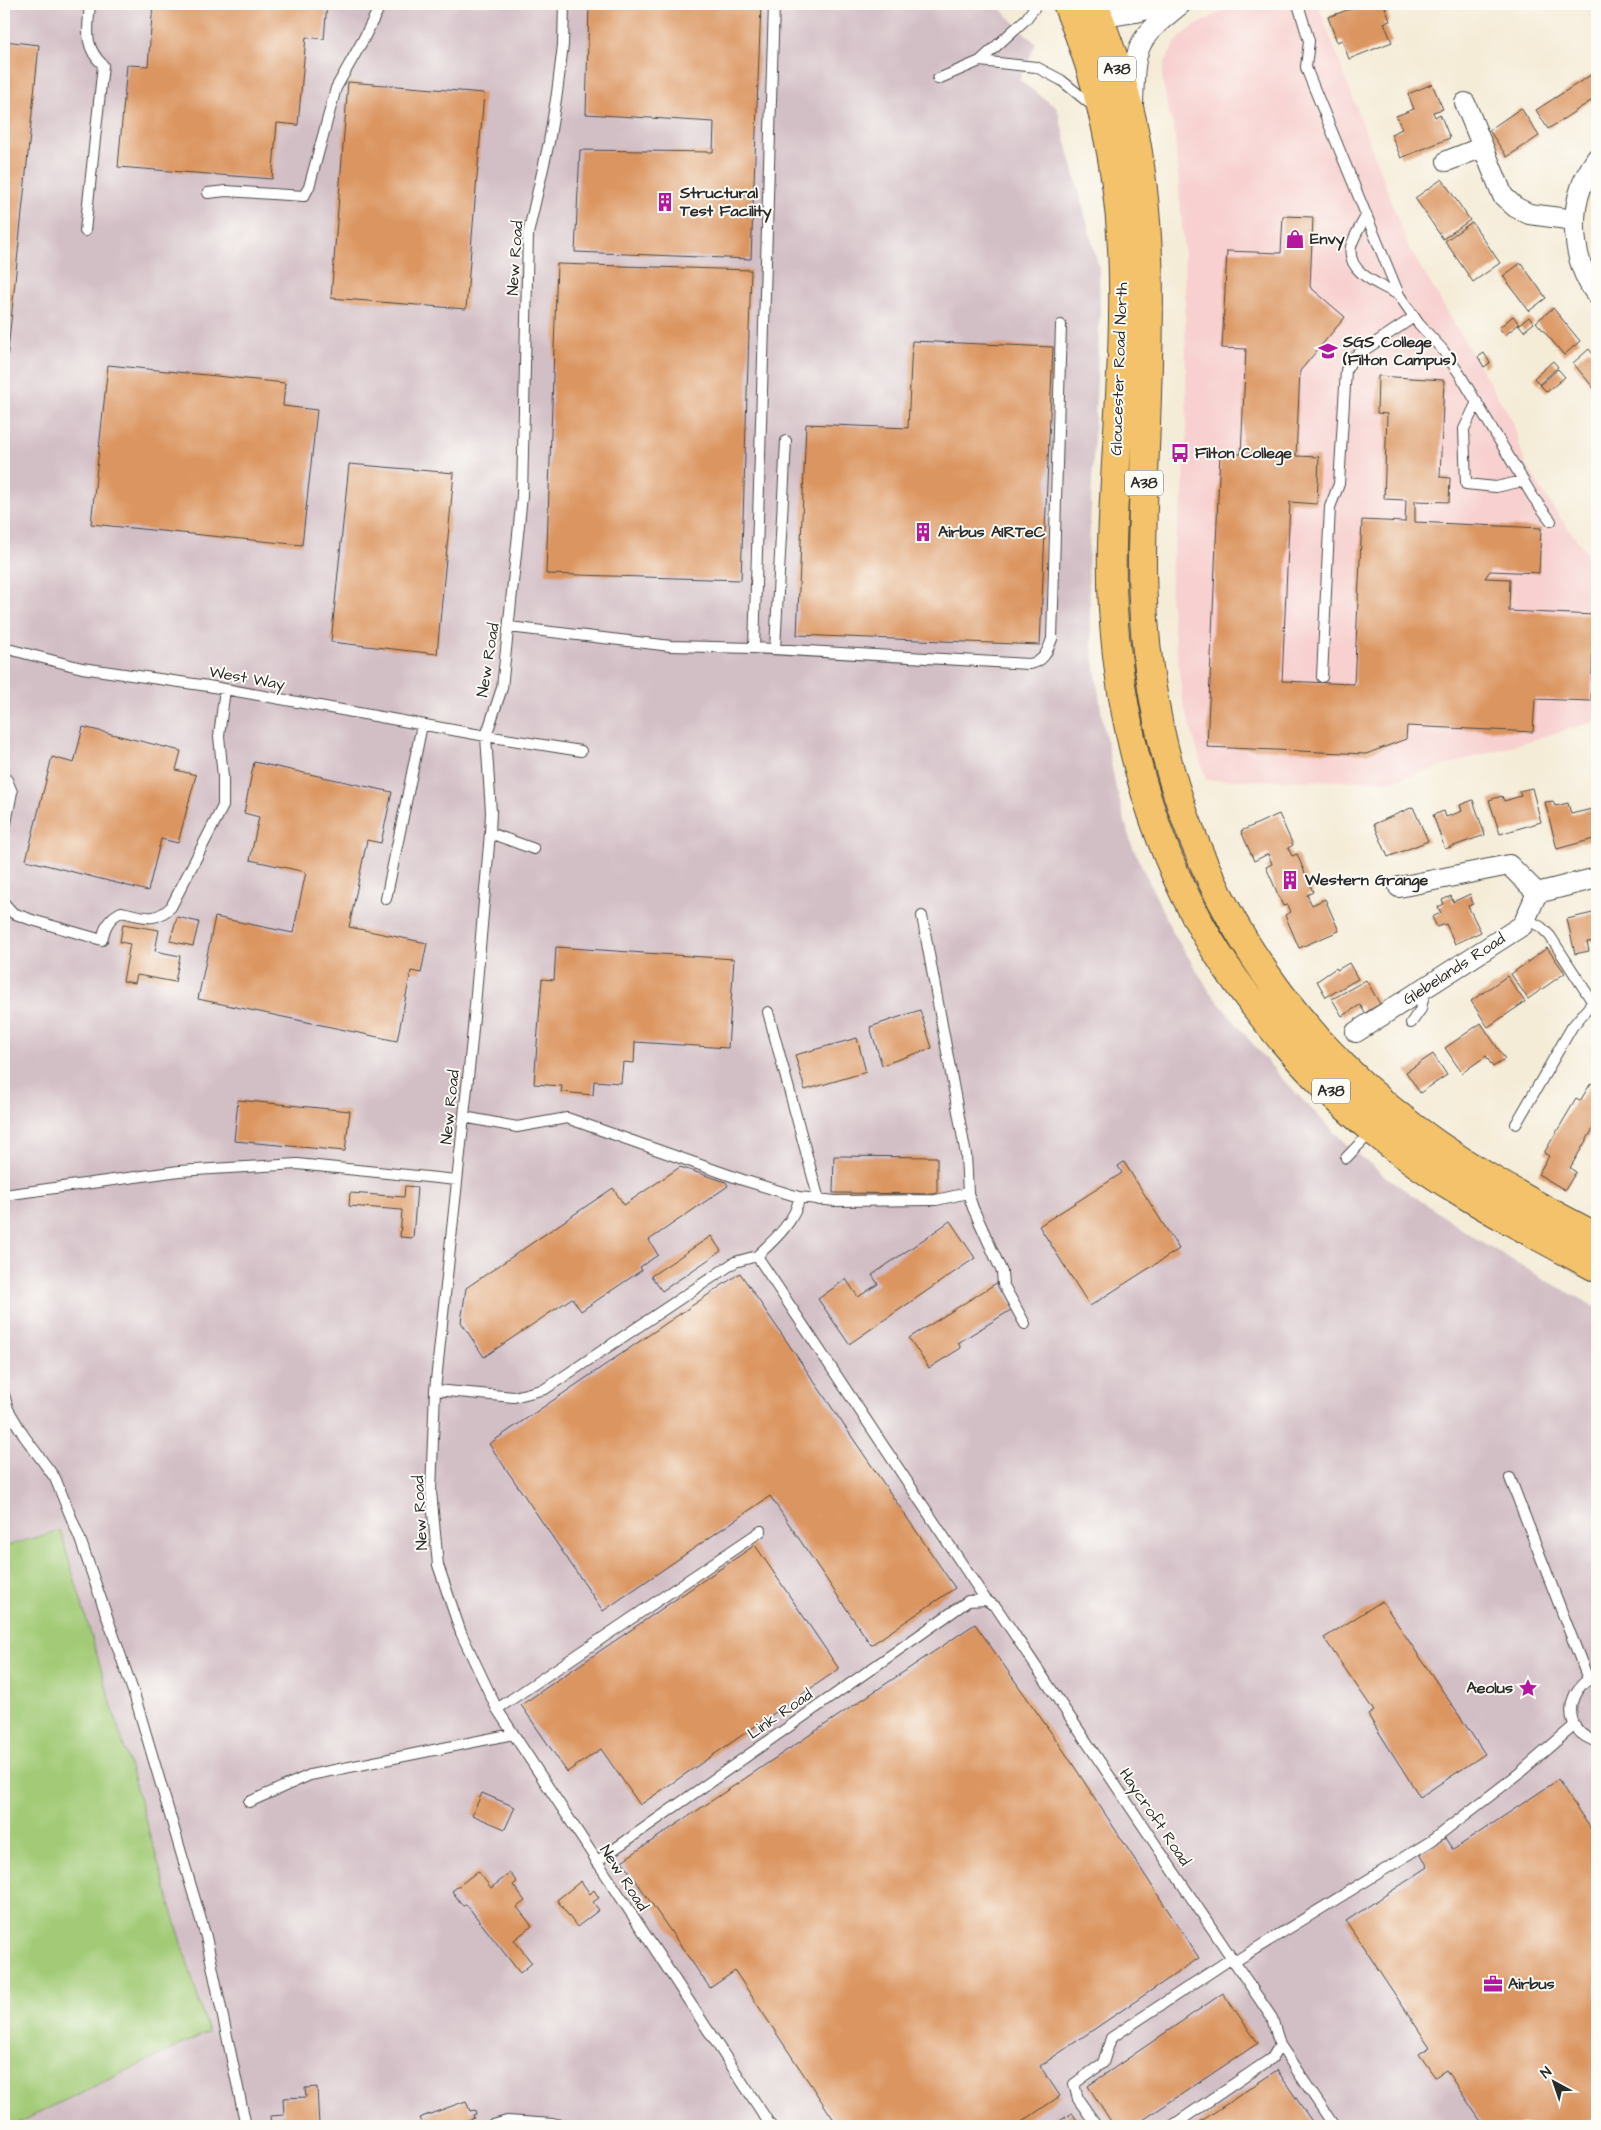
<svg xmlns="http://www.w3.org/2000/svg" width="1601" height="2130" font-family="'Architects Daughter',sans-serif">
<rect width="100%" height="100%" fill="#fdfcf7"/>
<filter id="ink" filterUnits="userSpaceOnUse"><feTurbulence type="fractalNoise" baseFrequency=".02" numOctaves="2"/><feDisplacementMap in="SourceGraphic" scale="10" xChannelSelector="R" yChannelSelector="G"/><feConvolveMatrix kernelMatrix="1 2 1 2 8 2 1 2 1" color-interpolation-filters="sRGB"/></filter>
<filter id="wash" filterUnits="userSpaceOnUse"><feTurbulence type="fractalNoise" baseFrequency=".0096" numOctaves="4" result="noise"/><feDisplacementMap in="SourceGraphic" scale="20" xChannelSelector="R" yChannelSelector="G"/><feGaussianBlur stdDeviation="1.12" result="paint"/><feColorMatrix in="noise" values="0 0 0 0 0 0 0 0 0 0 0 0 0 0 0 0 0 1.4 0 .05"/><feComposite in="paint" operator="in"/></filter>
<g filter="url(#wash)">
<rect width="100%" height="100%" fill="#f5ecd8"/>
<path fill="#f7d0cf" d="M1235,4H1318L1408,246L1513,422L1525,464L1556,512L1597,566V721L1392,781L1206,780L1183,702L1170,599L1172,559L1183,493L1187,436L1184,251L1174,127L1168,111L1162,77L1165,62L1177,40L1190,29Z"/>
<path fill="#d2bec5" d="M4,4H1000L1001,9L1036,44L1019,80L1057,108L1099,268L1100,311L1088,569L1092,646L1102,717L1116,788L1131,843L1172,931L1210,992L1281,1078L1345,1143L1385,1176L1472,1236L1544,1279L1597,1308V2126H11L208,2032L59,1530L4,1547Z"/>
<path fill="#a3cb77" stroke="#677b51" d="M60,1530L208,2032L11,2126H4V1547Z"/>
<g id="blocks">
<path fill="#db9561" d="M153,4H327L324,39L306,37L298,125L277,123L272,179L118,167L127,65L148,66Z
M589,4H761L751,259L575,252L580,150L713,152L714,122L586,114Z
M1364,4H1384L1390,21L1384,23L1392,42L1349,59L1342,40L1337,42L1328,17Z
M4,41L39,45L5,380H4Z
M1597,71V97L1548,129L1536,110Z
M348,82L484,93L466,309L331,298Z
M1432,84L1443,109L1433,112L1435,117L1440,114L1450,138L1401,158L1391,134L1402,129L1396,116L1414,109L1408,94Z
M1521,108L1539,136L1507,157L1489,130Z
M1442,179L1470,220L1443,239L1415,198Z
M1283,216L1313,217L1310,287L1345,317L1300,371L1296,456L1319,457L1317,504L1290,502L1282,681L1354,684L1362,520L1405,522L1406,500L1384,499L1387,414L1377,413L1378,376L1444,380L1440,477L1450,478L1449,502L1415,501V522L1541,528L1539,573L1490,571L1485,578L1510,579L1509,611L1594,615L1591,701L1535,699L1533,732L1407,726L1406,739L1366,754L1207,747L1220,453L1241,454L1246,349L1222,348L1227,251L1281,253Z
M1472,222L1500,263L1473,282L1445,241Z
M1521,263L1546,298L1529,311L1503,276Z
M557,264L751,270L741,580L546,574Z
M1553,308L1580,341L1564,355L1536,322Z
M1513,316L1519,324L1505,335L1499,328Z
M1529,317L1534,323L1524,331L1519,325Z
M912,341L1053,347L1040,645L797,635L806,424L908,428Z
M1589,349L1597,359V392L1573,363Z
M1484,353L1490,363L1484,367L1478,357Z
M1553,361L1558,367L1539,384L1534,378Z
M108,365L285,383L283,406L317,410L302,545L91,524Z
M1558,369L1565,377L1547,392L1540,385Z
M349,464L454,473L437,654L331,642Z
M83,727L181,751L176,770L196,775L178,843L161,839L148,891L26,860L52,757L74,763Z
M254,762L392,792L381,843L367,840L349,927L427,943L421,973L411,971L397,1041L198,999L215,917L293,933L306,872L250,860L259,817L244,813Z
M1532,788L1541,822L1500,834L1489,800L1502,796L1504,801L1521,796L1519,791Z
M1473,800L1485,835L1445,849L1433,815L1444,811L1446,817L1462,811L1460,805Z
M1553,801L1555,806L1568,803L1571,814L1592,809L1597,838L1557,849L1545,802Z
M1413,807L1428,841L1388,857L1374,824Z
M1279,814L1293,845L1288,848L1292,856L1297,854L1313,892L1307,895L1312,905L1325,899L1339,931L1299,948L1285,915L1291,912L1288,905L1283,906L1266,867L1272,864L1268,854L1254,861L1241,831Z
M1470,894L1473,904L1468,906L1481,932L1455,944L1446,924L1437,927L1432,917L1441,913L1438,907L1444,904L1442,900L1451,896L1453,902Z
M1597,912V941L1587,942L1589,951L1575,954L1567,919Z
M177,917L199,922L193,946L170,941Z
M123,924L159,930L155,951L180,956L175,982L137,975L135,983L123,981L130,944L120,942Z
M556,947L734,959L728,1048L635,1042L634,1063L623,1062L621,1083L594,1081L593,1095L561,1092L562,1086L534,1084L542,979L554,980Z
M1547,948L1565,973L1528,999L1511,974Z
M1349,963L1358,979L1326,997L1317,981L1336,968L1337,970Z
M1507,976L1525,1002L1488,1027L1471,1001Z
M1366,980L1380,1004L1365,1013L1360,1005L1342,1016L1332,999Z
M920,1010L932,1048L882,1065L870,1027Z
M1481,1023L1505,1059L1493,1067L1486,1056L1462,1073L1445,1048Z
M857,1038L866,1072L805,1090L795,1055Z
M1433,1054L1447,1075L1420,1093L1406,1072Z
M1591,1083L1597,1087V1122L1570,1168L1576,1172L1565,1190L1538,1174L1549,1156L1544,1153L1576,1099L1580,1101Z
M238,1100L350,1111L345,1151L234,1141Z
M834,1156L937,1157V1194L833,1193Z
M1124,1162L1179,1249L1090,1306L1039,1226L1122,1173L1118,1166Z
M680,1167L726,1182L728,1186L649,1240L658,1255L640,1267L642,1270L581,1311L572,1298L484,1357L461,1322L466,1288L613,1188L624,1205Z
M405,1186L417,1187L413,1238L400,1237L402,1210L349,1206L350,1193L404,1197Z
M950,1221L975,1258L849,1344L818,1299L846,1279L858,1297L878,1284L872,1275Z
M711,1236L721,1251L662,1291L651,1276Z
M740,1273L955,1588L871,1645L770,1496L603,1611L489,1444Z
M998,1282L1014,1308L958,1343L961,1348L929,1368L909,1338Z
M755,1545L839,1669L640,1805L601,1749L567,1772L521,1705Z
M1382,1601L1485,1754L1420,1797L1368,1715L1374,1711L1324,1638Z
M975,1624L1064,1751L1199,1958L1040,2066L1060,2096L1016,2126H838L735,1971L710,1988L622,1861Z
M1558,1780L1597,1838V2118L1596,2116L1580,2126H1484L1446,2070L1435,2077L1419,2054L1430,2047L1346,1921L1428,1867L1420,1854L1445,1838L1453,1850Z
M482,1793L515,1807L505,1829L472,1815Z
M478,1871L491,1888L510,1873L517,1882L513,1885L525,1901L517,1907L532,1926L514,1940L532,1963L520,1973L466,1904L463,1906L452,1891Z
M581,1881L590,1894L594,1890L599,1898L593,1902L599,1910L577,1927L557,1900Z
M1223,1993L1258,2043L1134,2126H1114L1088,2086Z
M1277,2070L1315,2126H1194Z
M317,2087L319,2126H271L270,2116L284,2115L283,2098L306,2097L305,2088Z
M466,2101L470,2111L475,2110L476,2114L473,2115L474,2118L450,2126H423L419,2118Z
M1072,2113L1081,2126H1052Z"/>
</g>
</g>
<g filter="url(#ink)">
<use href="#blocks" fill-opacity="0" stroke="#494845" stroke-width="1"/>
<g fill="none" stroke-linecap="round" stroke-linejoin="round">
<g stroke="#494845" stroke-width="12">
<path id="lane" d="M564,4L563,45L557,93L549,142L528,234L522,496L502,688L486,736L491,812L490,833L472,1040L435,1390L431,1491L438,1565L461,1633L497,1709L771,2126
M1298,4L1309,41L1306,67L1308,73L1399,295L1419,324L1442,349L1459,373L1533,497L1551,521
M980,61L1036,67L1061,80L1094,107
M938,79L980,61L1026,19L1037,4
M208,193L226,191L304,196L309,187L336,88L363,40L378,10
M1366,216C1361,226 1353,237 1351,247C1346,273 1381,285 1399,295
M85,231L103,65C83,46 88,29 90,4
M1477,402L1464,429L1466,484L1496,487L1523,481
M509,627L671,646L754,648L774,4
M4,648L82,668L208,686L486,736L581,751
M754,648L1029,664C1044,662 1047,652 1052,639L1061,325
M775,649L786,441
M1322,677L1330,507L1339,484L1346,370L1354,357L1414,317
M4,778L7,780L12,792L4,833
M490,833L534,849
M386,899L422,725
M4,903L13,913L32,920L102,940C105,926 109,918 121,912C143,916 153,924 171,907L223,806V777L219,736L225,689
M922,916L966,1155L968,1193L973,1208L1002,1272L1003,1284L1025,1324
M1526,919L1541,927L1550,936L1590,998L1597,1005
M768,1012L819,1200
M1411,1023L1421,1009L1425,988
M464,1117L517,1127L567,1118L743,1180L799,1197L835,1201L936,1200L968,1193
M1516,1124L1572,1027L1593,1002
M1346,1158L1372,1131
M4,1195L179,1171L297,1164L457,1180
M799,1197C797,1220 773,1241 757,1256L986,1600L996,1607L1272,2018L1280,2045L1272,2058L1172,2126
M435,1390L514,1397L545,1389L735,1262L757,1256
M4,1394L8,1409L24,1436L55,1478L80,1539L135,1697L206,1937L246,2126
M1510,1478L1588,1679
M1597,1675C1563,1688 1562,1734 1597,1741
M497,1709L761,1531
M249,1802L310,1775L513,1734
M596,1862L968,1601L986,1600
M1234,1962L1431,1841L1517,1775L1575,1725
M1280,2045L1334,2126
M490,2126L507,2121L583,2126
M1097,2126L1078,2099L1074,2084L1103,2063L1111,2038L1232,1958"/>
</g>
<g stroke="#494845" stroke-width="22">
<path id="street" d="M1086,20L1136,12L1167,4
M1133,103C1135,44 1135,41 1181,4
M1465,103L1503,196L1515,207L1529,214L1575,220
M1597,158C1591,167 1584,177 1581,188C1569,222 1575,267 1597,295
M1447,161L1483,147
M1399,887L1509,865L1537,893
M1356,1032L1523,925L1537,893L1597,878"/>
</g>
<g stroke="#494845" stroke-width="30">
<path id="primary" d="M1067,4C1099,81 1118,165 1122,248C1127,347 1115,446 1112,545C1109,669 1136,801 1193,911C1232,987 1309,1079 1376,1133C1444,1188 1521,1227 1597,1268
M1094,4C1108,42 1123,80 1132,120C1163,267 1142,416 1142,565C1143,778 1225,971 1390,1109C1453,1161 1525,1200 1597,1237"/>
</g>
<use href="#lane" stroke="#fff" stroke-width="10"/>
<use href="#street" stroke="#fff" stroke-width="20"/>
<use href="#primary" stroke="#f3c26a" stroke-width="28"/>
</g>
</g>
<defs>
<g id="building-bare" transform="scale(1.5)"><path d="M-4-6H4V6H1V3H-1V6H-4ZM-2.5-4.3h1.7v1.8h-1.7ZM.8-4.3h1.7v1.8H.8ZM-2.5-1h1.7V.8h-1.7ZM.8-1h1.7V.8H.8Z" fill="#b5179e" stroke="#fdfcf7" stroke-width="2.5" paint-order="stroke"/></g>
<g id="shop-bare" transform="scale(1.5)"><path d="M-5-2.5h2.3a2.7 3.5 0 0 1 5.4 0H5L5.5 6h-11ZM-1.5-2.5h3a1.5 2.3 0 0 0-3 0Z" fill="#b5179e" stroke="#fdfcf7" stroke-width="2.5" paint-order="stroke"/></g>
<g id="university-bare" transform="scale(1.5)"><path d="M0-5L7-2L0 1L-7-2ZM-4 1L0 2.5L4 1V4Q0 6-4 4Z" fill="#b5179e" stroke="#fdfcf7" stroke-width="2.5" paint-order="stroke"/></g>
<g id="bus-bare" transform="scale(1.5)"><path d="M-5-6H5V4H4V6H2V4H-2V6H-4V4H-5ZM-3.5-4V0h7V-4ZM-3.5 1.2v1.5H-2V1.2ZM2 1.2v1.5H3.5V1.2Z" fill="#b5179e" stroke="#fdfcf7" stroke-width="2.5" paint-order="stroke"/></g>
<g id="sight-bare" transform="scale(1.5)"><path d="M0-6L1.8-2.2L6-1.7L2.9 1.2L3.7 5.4L0 3.3L-3.7 5.4L-2.9 1.2L-6-1.7L-1.8-2.2Z" fill="#b5179e" stroke="#fdfcf7" stroke-width="2.5" paint-order="stroke"/></g>
<g id="office-bare" transform="scale(1.5)"><path d="M-6-3h4V-5.5h4V-3h4V5H-6ZM-1-4.5V-3h2v-1.5ZM-6 0V1H6V0Z" fill="#b5179e" stroke="#fdfcf7" stroke-width="2.5" paint-order="stroke"/></g>
</defs>
<g fill-rule="evenodd">
<use href="#building-bare" x="665" y="202"/>
<use href="#shop-bare" x="1295" y="239"/>
<use href="#university-bare" x="1328" y="351"/>
<use href="#bus-bare" x="1180" y="453"/>
<use href="#building-bare" x="923" y="532"/>
<use href="#building-bare" x="1290" y="880"/>
<use href="#sight-bare" x="1528" y="1688"/>
<use href="#office-bare" x="1493" y="1984"/>
</g>
<g text-anchor="middle" dominant-baseline="central" stroke-width="4" stroke-linejoin="round" paint-order="stroke">
<g fill="#fdfcf7" stroke="#6a6a68" stroke-width="1">
<rect x="1098" y="56.5" width="38" height="25" rx="4"/>
<rect x="1125" y="470.5" width="38" height="25" rx="4"/>
<rect x="1312" y="1078.5" width="38" height="25" rx="4"/>
</g>
<g font-size="15" font-weight="bold" fill="#2b2b2b">
<text x="1117" y="69">A38</text>
<text x="1144" y="483">A38</text>
<text x="1331" y="1091">A38</text>
</g>
<g font-size="16" font-weight="bold" fill="#2b2b2b" stroke="#fdfcf7" text-anchor="start">
<text x="680" y="193">Structural<tspan x="680" dy="18">Test Facility</tspan></text>
<text x="1310" y="239">Envy</text>
<text x="1343" y="342">SGS College<tspan x="1343" dy="18">(Filton Campus)</tspan></text>
<text x="1195" y="453">Filton College</text>
<text x="938" y="532">Airbus AIRTeC</text>
<text x="1305" y="880">Western Grange</text>
<text x="1513" y="1688" text-anchor="end">Aeolus</text>
<text x="1508" y="1984">Airbus</text>
</g>
<g font-size="16" fill="#2b2b2b" stroke="#fdfcf7">
<text transform="translate(515 258) rotate(-86)">New Road</text>
<text transform="translate(1119 369) rotate(-88)">Gloucester Road North</text>
<text transform="translate(488 660) rotate(-81)">New Road</text>
<text transform="translate(247 678) rotate(10)">West Way</text>
<text transform="translate(1454 969) rotate(-33)">Glebelands Road</text>
<text transform="translate(450 1107) rotate(-84)">New Road</text>
<text transform="translate(420 1513) rotate(-93)">New Road</text>
<text transform="translate(780 1714) rotate(-35)">Link Road</text>
<text transform="translate(1155 1817) rotate(56)">Haycroft Road</text>
<text transform="translate(624 1878) rotate(57)">New Road</text>
</g>
</g>
<rect width="1601" height="2130" fill="none" stroke="#fdfcf7" stroke-width="20"/>
<g transform="translate(1554 2082) rotate(320)" stroke="#fdfcf7" stroke-width="4" paint-order="stroke">
<path d="M0-4L9 19L0 12L-9 19Z" fill="#2b2b2b"/>
<text y="-8" font-size="14" font-weight="bold" text-anchor="middle" fill="#2b2b2b">N</text>
</g>
</svg>
